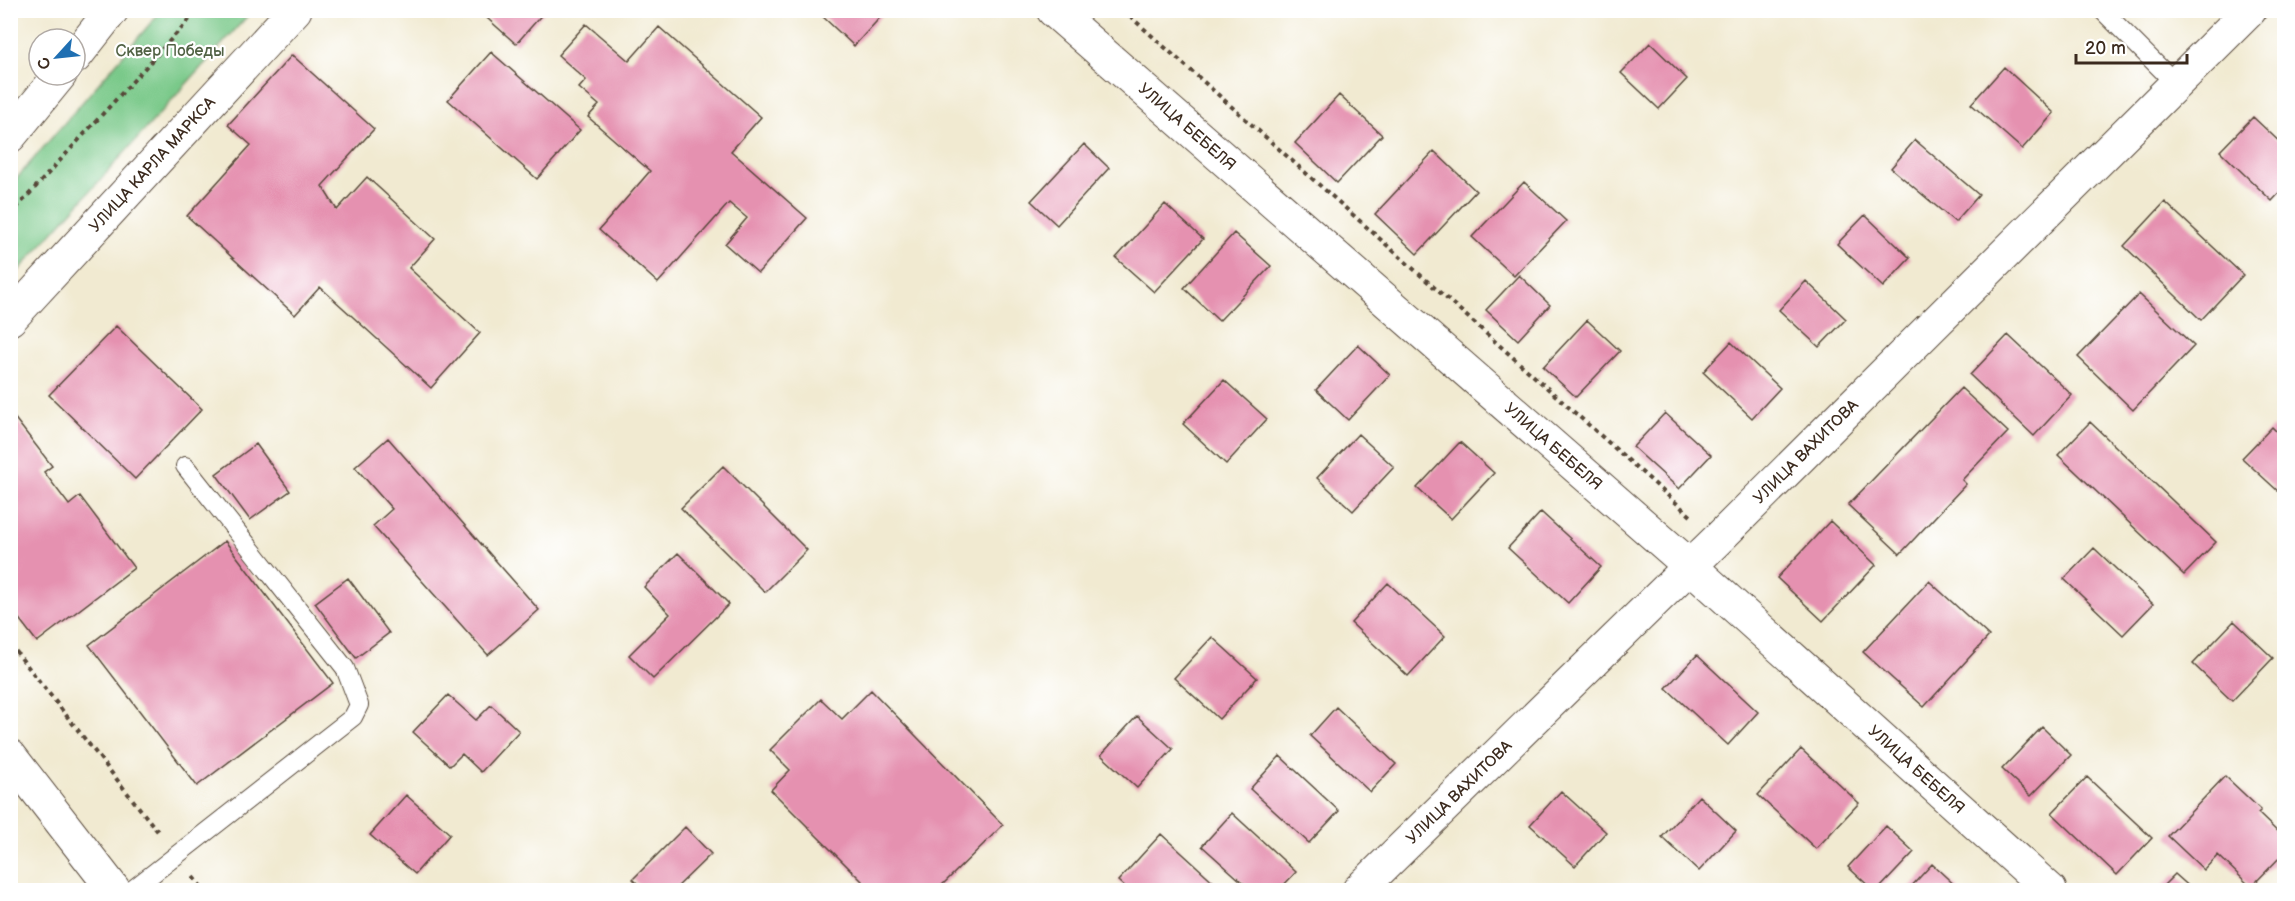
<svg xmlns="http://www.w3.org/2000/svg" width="2295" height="901" font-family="'Balsamiq Sans',sans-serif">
<rect width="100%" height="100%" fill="#fff"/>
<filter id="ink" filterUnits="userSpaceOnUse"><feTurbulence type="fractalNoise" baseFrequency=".0167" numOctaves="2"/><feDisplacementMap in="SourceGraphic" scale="12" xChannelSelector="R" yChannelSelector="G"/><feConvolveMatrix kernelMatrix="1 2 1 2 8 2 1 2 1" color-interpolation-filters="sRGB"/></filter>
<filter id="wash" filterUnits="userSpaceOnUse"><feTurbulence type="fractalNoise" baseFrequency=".008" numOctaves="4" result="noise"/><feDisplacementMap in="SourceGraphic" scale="24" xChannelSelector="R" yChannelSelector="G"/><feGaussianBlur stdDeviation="1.35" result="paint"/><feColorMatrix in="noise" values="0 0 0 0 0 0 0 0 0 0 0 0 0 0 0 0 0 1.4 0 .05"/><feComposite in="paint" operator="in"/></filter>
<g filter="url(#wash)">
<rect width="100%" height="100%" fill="#f1ead1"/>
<path fill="#7ac98a" stroke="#5a7a54" stroke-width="1.5" d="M161,11H252L11,279V185Z"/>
<g id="blocks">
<path fill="#e591b0" d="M478,10H546L516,44Z
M825,10H887L854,46L821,15Z
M586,24L629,61L659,27L761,117L731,151L807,218L758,273L725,244L747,218L729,203L658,283L599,230L650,171L588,117L599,105L579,88L586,80L558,55Z
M1650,43L1687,79L1659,109L1621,73Z
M491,52L580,130L537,179L448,100Z
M292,55L374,129L322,186L337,210L367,177L435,239L409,268L480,333L431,388L320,287L295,315L187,216L251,145L228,125Z
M2004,67L2054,113L2022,149L1971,104Z
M1339,95L1382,135L1337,183L1295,143Z
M2253,117L2284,146V188L2272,201L2220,151Z
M1915,140L1979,195L1955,222L1891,168Z
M1084,144L1109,168L1057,225L1031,201Z
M1434,151L1476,191L1417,254L1375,214Z
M1524,182L1566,221L1514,276L1472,237Z
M2165,202L2243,275L2201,320L2124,246Z
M1165,204L1203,239L1154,292L1116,258Z
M1865,215L1910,258L1883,287L1837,244Z
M1234,233L1271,266L1219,321L1184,288Z
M1519,275L1550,305L1518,340L1486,310Z
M1806,281L1846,319L1819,347L1779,310Z
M2139,294L2194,346L2133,410L2078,357Z
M1587,320L1620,351L1576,397L1543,367Z
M116,326L202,409L135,479L49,395Z
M2008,335L2072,395L2034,436L1970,375Z
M1731,342L1780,388L1752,418L1703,372Z
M1358,345L1390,375L1348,420L1316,390Z
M1224,380L1267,419L1226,464L1183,424Z
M1961,388L2008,432L1962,480L1966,484L1900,554L1848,505Z
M10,412L52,466L44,472L69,505L80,496L134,568L37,642L10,607Z
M1665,413L1711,455L1679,489L1633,447Z
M2090,422L2216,542L2184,575L2058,455Z
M2272,427L2284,439V488L2280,493L2242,458Z
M1358,434L1394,467L1353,511L1317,478Z
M388,438L539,610L488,655L373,526L392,509L355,467Z
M1460,442L1494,473L1451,519L1417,488Z
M256,444L290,491L250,520L216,474Z
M723,466L807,550L765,592L681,508Z
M1541,512L1601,567L1568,603L1508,548Z
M1830,521L1876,565L1823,621L1777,578Z
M225,541L333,683L197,786L89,645Z
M2094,548L2153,604L2123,635L2064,579Z
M678,553L729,604L653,679L629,655L670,614L644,587Z
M348,578L389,633L356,658L315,603Z
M1929,581L1989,636L1924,707L1863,652Z
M1388,583L1445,636L1408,676L1351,623Z
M2234,621L2273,658L2232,701L2193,664Z
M1212,637L1257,678L1219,719L1174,678Z
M1697,655L1758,712L1728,745L1666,688Z
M871,690L1003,825L937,890H871L771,790L790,770L770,750L821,699L842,719Z
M448,695L476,720L491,705L519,731L481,772L462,754L450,766L413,732Z
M1336,707L1396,764L1370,792L1310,736Z
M1137,716L1173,749L1137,788L1101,755Z
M2042,727L2071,755L2031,796L2002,769Z
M1801,749L1859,803L1816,849L1758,795Z
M1280,756L1339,811L1309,843L1250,789Z
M2225,776L2261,810L2258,813L2284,838V853L2251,887L2218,855L2204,870L2168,836Z
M2087,777L2152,838L2117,875L2052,813Z
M1561,791L1606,832L1575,866L1530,825Z
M406,795L450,834L415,874L370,835Z
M1699,796L1736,831L1699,871L1662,837Z
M1232,813L1296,872L1279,890H1251L1202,846Z
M1886,826L1914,852L1878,890H1873L1848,867Z
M685,827L711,854L674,890H644L633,879Z
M1161,834L1217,885L1212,890H1128L1118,881Z
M1932,864L1960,890H1908Z
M2175,874L2193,890H2159Z"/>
</g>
</g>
<g filter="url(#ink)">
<use href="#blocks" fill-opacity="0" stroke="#564739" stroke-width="1.5"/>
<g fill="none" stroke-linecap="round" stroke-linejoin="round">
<g stroke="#564739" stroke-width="20">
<path id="service" d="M2102,10L2177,85
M132,890L353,717L359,705L345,668L185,466"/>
</g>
<g stroke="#564739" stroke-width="35">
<g id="minor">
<path id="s1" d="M1053,10L1690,566L2050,890"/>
</g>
</g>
<g stroke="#564739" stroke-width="35">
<g id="tertiary">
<path d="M10,756L114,890"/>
<path id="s2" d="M1359,890L1718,539L2250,10"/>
</g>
</g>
<g stroke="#564739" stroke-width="35">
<g id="secondary">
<path d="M75,57L112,10"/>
<path d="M10,136L60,75"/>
<path id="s3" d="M10,319L295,10"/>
</g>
</g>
<path stroke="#564739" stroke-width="4" stroke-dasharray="4.5 4.5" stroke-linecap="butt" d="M1123,10L1692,517
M10,215L198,10
M10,644L159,833
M193,877L204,890"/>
<use href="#service" stroke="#fff" stroke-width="18"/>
<use href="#minor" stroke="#fff" stroke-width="33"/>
<use href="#tertiary" stroke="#fff" stroke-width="33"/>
<use href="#secondary" stroke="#fff" stroke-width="33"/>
</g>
</g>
<g text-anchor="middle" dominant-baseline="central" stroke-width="4.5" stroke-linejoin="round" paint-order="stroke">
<g font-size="16" fill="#516244" stroke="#fff">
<text x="170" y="51">Сквер Победы</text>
</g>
<g font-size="16" fill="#3b2a1e" stroke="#fff">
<text stroke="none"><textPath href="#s1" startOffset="178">УЛИЦА БЕБЕЛЯ</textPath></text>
<text stroke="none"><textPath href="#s3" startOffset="210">УЛИЦА КАРЛА МАРКСА</textPath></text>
<text stroke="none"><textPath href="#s1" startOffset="664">УЛИЦА БЕБЕЛЯ</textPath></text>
<text stroke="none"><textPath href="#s2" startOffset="626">УЛИЦА ВАХИТОВА</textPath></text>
<text stroke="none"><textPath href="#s1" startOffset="1150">УЛИЦА БЕБЕЛЯ</textPath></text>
<text stroke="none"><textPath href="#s2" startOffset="140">УЛИЦА ВАХИТОВА</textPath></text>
</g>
</g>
<rect width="2295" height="901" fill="none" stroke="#fff" stroke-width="36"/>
<g transform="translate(57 57) rotate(243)"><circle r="28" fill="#ffffff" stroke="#b1aaa5" stroke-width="1.5"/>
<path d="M0-4.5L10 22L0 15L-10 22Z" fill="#1f6fb2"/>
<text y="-9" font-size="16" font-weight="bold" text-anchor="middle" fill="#3b2a1e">С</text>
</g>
<path d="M2076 54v9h111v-9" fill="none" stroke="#3b2a1e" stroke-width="3"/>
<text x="2085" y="54" font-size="18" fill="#3b2a1e" stroke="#ffffff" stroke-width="4.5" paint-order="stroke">20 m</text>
</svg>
